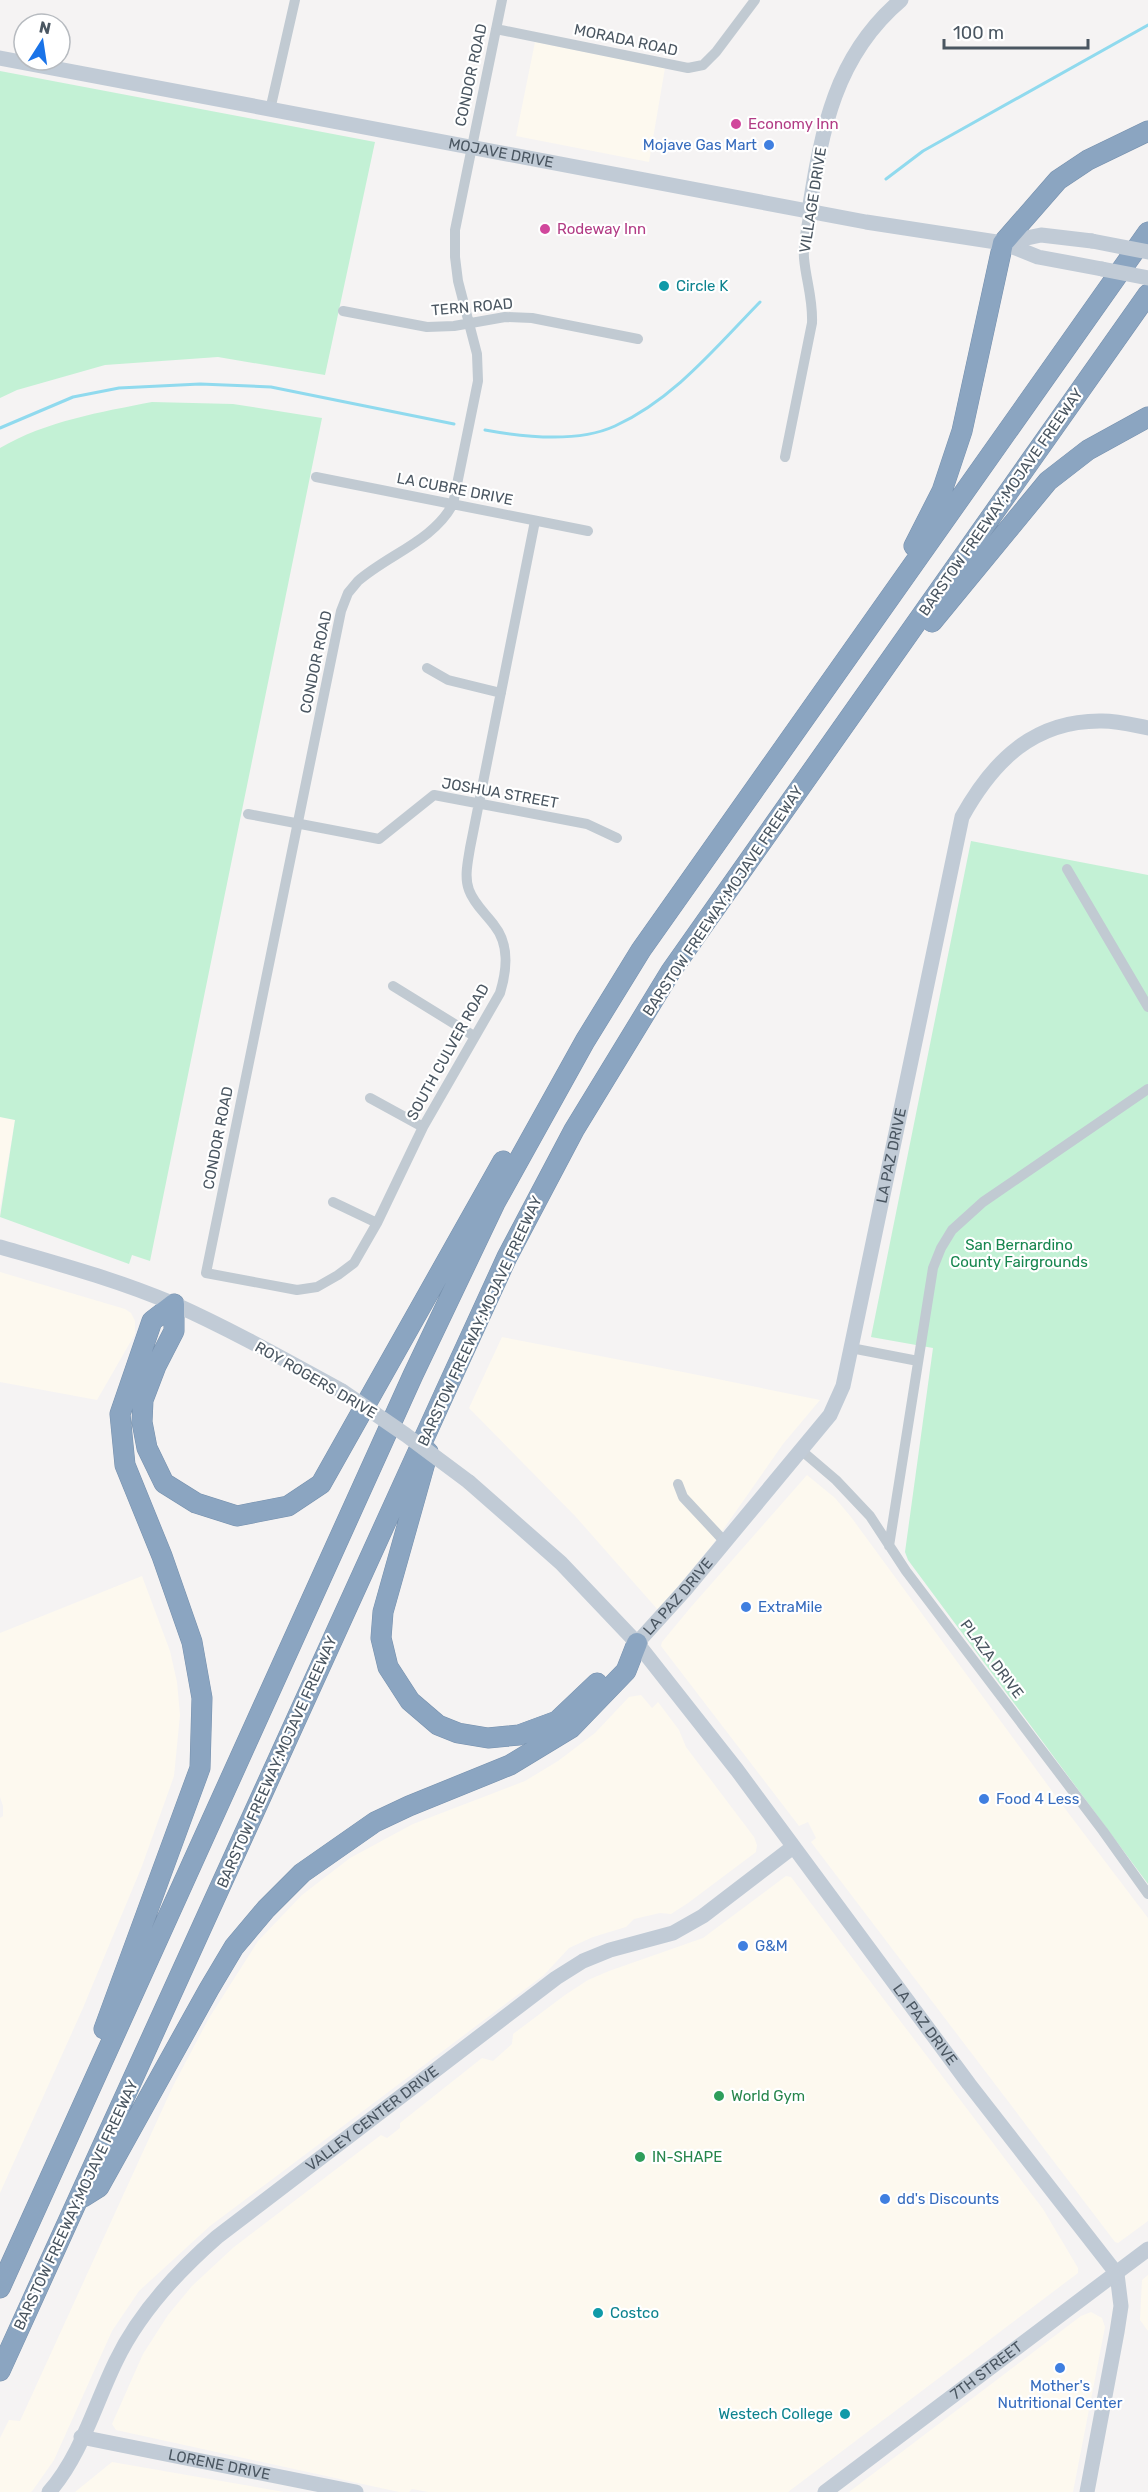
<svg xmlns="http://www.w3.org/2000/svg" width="1148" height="2492" font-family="Rubik,sans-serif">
<rect width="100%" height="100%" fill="#f5f3f3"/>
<path fill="#fdf9ef" d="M535,42L665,68L649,162L516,136Z
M0,1117L15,1120L0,1209Z
M0,1272L125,1309L131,1313L135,1321V1334L97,1400L0,1382Z
M502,1337L688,1373L820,1400L783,1444L713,1544L658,1610L576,1517L469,1408Z
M807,1475L835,1498L851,1517L1063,1806L1148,1918V2221L1118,2243L1115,2242L811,1842L816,1838L808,1822L799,1826L661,1646L662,1642L691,1607Z
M142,1576L170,1651L177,1682L180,1715L174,1776L142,1866L83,2008L0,2193V1818L3,1816V1806L0,1797V1633Z
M641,1695L652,1708L658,1702L679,1730L686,1747L754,1837L757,1845L756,1852L688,1903L671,1914L660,1913L634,1919L626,1927L593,1937L569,1948L544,1975L210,2226L139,2291L112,2331L54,2460L33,2490L31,2492H0V2438L9,2420L20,2421L173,2086L209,2018L258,1941L302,1895L350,1858L413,1824L525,1781L558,1761L595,1733L629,1697Z
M786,1876L791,1877L1043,2209L1078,2268V2273L788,2492H428L412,2489L409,2492H399L116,2430L112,2424L143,2354L168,2315L192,2286L234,2247L381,2135L387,2138L400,2128V2123L482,2058L493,2061L512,2044L513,2034L565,1995L588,1980L609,1971L703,1938Z
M1148,2275V2331L1140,2320L1142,2280Z
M1091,2312L1102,2318L1105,2327L1073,2492H849L1081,2316Z
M112,2462L284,2492H75Z"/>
<path fill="#c3f1d5" d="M0,71L375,142L325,375L218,357L105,365L17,390L0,398Z
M152,402L233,404L322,418L150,1261L132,1255L129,1264L0,1217L15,1120L0,1117V448C46,421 101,412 152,402Z
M971,841L1148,875V1884L908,1560L905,1552L933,1348L871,1337Z"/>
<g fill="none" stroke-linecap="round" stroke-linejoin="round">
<path stroke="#90daee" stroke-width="3" d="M886,179L923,151L1148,25
M0,428L73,397L119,388L200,384L271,387L454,424
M485,430C523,437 578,443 615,426C674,399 716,347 760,302"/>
<g stroke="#7690ad" stroke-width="21">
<path id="highway" d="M914,546L942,491L962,431L1003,243L1058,180L1088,160L1148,131
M932,622L1048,481L1088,450L1148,417
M174,1304V1331L156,1366L143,1400L142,1422L147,1448L164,1483L196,1503L237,1516L288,1506L321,1484L503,1161
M428,1452L383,1612L381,1638L388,1667L410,1701L438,1725L458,1733L488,1738L519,1735L557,1721L597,1683
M104,2029L200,1768L202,1698L192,1642L162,1556L125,1465L120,1414L152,1321L174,1304
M83,2197L99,2187L209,1989L234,1947L266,1909L302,1873L375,1822L409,1806L510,1765L571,1728L626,1671L637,1643
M0,2288L413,1375L495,1203L585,1041L641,950L1148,232
M0,2371L446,1390L507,1257L574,1130L671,971L1148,294"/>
</g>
<path stroke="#c1cad2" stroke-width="10" d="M502,0L455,230V257L458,281L477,354L478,381L453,504C433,541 389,554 358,581L348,593L341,611L206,1273L297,1290L317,1287L338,1275L354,1263L377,1223L423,1127L500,993C507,970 510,945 494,925C485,913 474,904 469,890C464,877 468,861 470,848L535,521
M496,29L688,68L703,65L716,52L755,0
M270,110L295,0
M343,311L427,327L454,326L505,317L532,318L638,339
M785,457L812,323C813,298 806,281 804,258C803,242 806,227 809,211
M316,477L588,531
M427,668L448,680L501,693
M248,814L379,839L434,795L587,824L617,838
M1067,869L1148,1007
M393,986L474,1036
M370,1098L423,1127
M333,1202L377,1223
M851,1348L918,1361
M802,1451L836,1480L870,1516L906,1571L1103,1831L1148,1894
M678,1484L683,1497L725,1542
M889,1546L933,1268L941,1248L952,1230L983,1202L1148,1089"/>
<g stroke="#c1cbd6" stroke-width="15">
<path id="s1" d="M0,58L866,222L1003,243L1038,257L1102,269"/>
<path d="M809,211C822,129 835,56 901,0"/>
<path d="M1003,243L1041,235L1092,241"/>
<path d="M0,1247C59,1264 118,1280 174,1304C232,1330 287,1361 342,1391"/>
<path id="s2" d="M469,1482L561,1563L637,1643L737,1770L969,2084L1117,2274L1121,2306L1117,2332L1087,2492"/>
<path id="s3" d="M637,1643L685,1590L830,1415L843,1386L851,1348L962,817C993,761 1034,720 1102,721C1118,721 1133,725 1148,728"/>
<path id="s4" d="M81,2437L356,2492"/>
<path id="s5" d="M49,2492C81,2456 95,2404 116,2361C139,2313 177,2272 217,2237L556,1978L583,1961L610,1950L673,1933L703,1916L793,1847"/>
<path id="s6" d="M825,2492L1148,2249"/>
</g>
<use href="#highway" stroke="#8ba5c1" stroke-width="20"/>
<path stroke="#c1cbd6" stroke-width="15" d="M1092,241L1148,252
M1102,269L1148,278
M342,1391L406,1435L469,1482"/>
</g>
<g fill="#d1479c" stroke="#fff" stroke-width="2">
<circle cx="736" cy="124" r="6"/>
<circle cx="545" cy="229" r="6"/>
</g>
<g fill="#3f7fe0" stroke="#fff" stroke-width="2">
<circle cx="769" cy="145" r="6"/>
<circle cx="746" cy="1607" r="6"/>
<circle cx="984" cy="1799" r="6"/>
<circle cx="743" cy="1946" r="6"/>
<circle cx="885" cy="2199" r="6"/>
<circle cx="1060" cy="2368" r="6"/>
</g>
<g fill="#0f9aa8" stroke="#fff" stroke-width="2">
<circle cx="664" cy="286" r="6"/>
<circle cx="598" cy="2313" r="6"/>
<circle cx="845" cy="2414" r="6"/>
</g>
<g fill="#2e9e5b" stroke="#fff" stroke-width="2">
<circle cx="719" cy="2096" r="6"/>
<circle cx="640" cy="2157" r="6"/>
</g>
<g text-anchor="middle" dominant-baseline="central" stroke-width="4.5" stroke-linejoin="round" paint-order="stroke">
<g font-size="15" fill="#4a5661" stroke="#fff">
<text transform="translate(626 40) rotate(12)">MORADA ROAD</text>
<text transform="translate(471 75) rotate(-78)">CONDOR ROAD</text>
<text stroke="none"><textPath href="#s1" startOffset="510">MOJAVE DRIVE</textPath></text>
<text transform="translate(813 200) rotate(-81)">VILLAGE DRIVE</text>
<text transform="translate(472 307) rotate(-5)">TERN ROAD</text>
<text transform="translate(455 489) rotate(11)">LA CUBRE DRIVE</text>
<text transform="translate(1001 502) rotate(-55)">BARSTOW FREEWAY;MOJAVE FREEWAY</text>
<text transform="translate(316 662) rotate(-78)">CONDOR ROAD</text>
<text transform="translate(500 793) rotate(10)">JOSHUA STREET</text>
<text transform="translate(723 901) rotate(-56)">BARSTOW FREEWAY;MOJAVE FREEWAY</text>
<text transform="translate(448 1052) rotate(-61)">SOUTH CULVER ROAD</text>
<text transform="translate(218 1138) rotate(-79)">CONDOR ROAD</text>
<text stroke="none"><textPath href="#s3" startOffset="566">LA PAZ DRIVE</textPath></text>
<text transform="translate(480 1321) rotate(-65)">BARSTOW FREEWAY;MOJAVE FREEWAY</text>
<text transform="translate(316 1380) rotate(30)">ROY ROGERS DRIVE</text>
<text stroke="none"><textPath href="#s3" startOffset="62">LA PAZ DRIVE</textPath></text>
<text transform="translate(992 1659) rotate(53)">PLAZA DRIVE</text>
<text transform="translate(277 1762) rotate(-66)">BARSTOW FREEWAY;MOJAVE FREEWAY</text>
<text stroke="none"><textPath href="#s2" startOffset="711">LA PAZ DRIVE</textPath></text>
<text stroke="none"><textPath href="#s5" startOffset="504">VALLEY CENTER DRIVE</textPath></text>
<text transform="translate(76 2205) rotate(-65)">BARSTOW FREEWAY;MOJAVE FREEWAY</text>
<text stroke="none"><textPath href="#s6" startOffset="202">7TH STREET</textPath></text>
<text stroke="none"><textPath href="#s4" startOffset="141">LORENE DRIVE</textPath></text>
</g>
<g font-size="15" fill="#b23c85" stroke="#fff" text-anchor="start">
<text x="748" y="124">Economy Inn</text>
<text x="557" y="229">Rodeway Inn</text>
</g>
<g font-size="15" fill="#366cbe" stroke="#fff" text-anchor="start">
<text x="757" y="145" text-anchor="end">Mojave Gas Mart</text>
<text x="758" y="1607">ExtraMile</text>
<text x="996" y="1799">Food 4 Less</text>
<text x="755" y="1946">G&amp;M</text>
<text x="897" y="2199">dd's Discounts</text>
<text x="1060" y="2386" text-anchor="middle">Mother's<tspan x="1060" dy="17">Nutritional Center</tspan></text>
</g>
<g font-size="15" fill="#0d838f" stroke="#fff" text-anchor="start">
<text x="676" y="286">Circle K</text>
<text x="610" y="2313">Costco</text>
<text x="833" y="2414" text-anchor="end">Westech College</text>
</g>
<g font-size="15" fill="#17864f" stroke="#fff">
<text x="1019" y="1245">San Bernardino<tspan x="1019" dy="17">County Fairgrounds</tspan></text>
</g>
<g font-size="15" fill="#27864d" stroke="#fff" text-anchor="start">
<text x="731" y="2096">World Gym</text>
<text x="652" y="2157">IN-SHAPE</text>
</g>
</g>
<g transform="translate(42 42) rotate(12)"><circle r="28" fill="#ffffff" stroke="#b7bbc0" stroke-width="1.5"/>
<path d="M0-4.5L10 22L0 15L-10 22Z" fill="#1a73e8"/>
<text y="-9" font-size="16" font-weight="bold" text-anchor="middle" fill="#4a5661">N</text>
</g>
<path d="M944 39v9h144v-9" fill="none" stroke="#4a5661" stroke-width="3"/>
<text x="953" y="39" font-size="18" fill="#4a5661" stroke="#ffffff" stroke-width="4.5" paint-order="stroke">100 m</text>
</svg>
